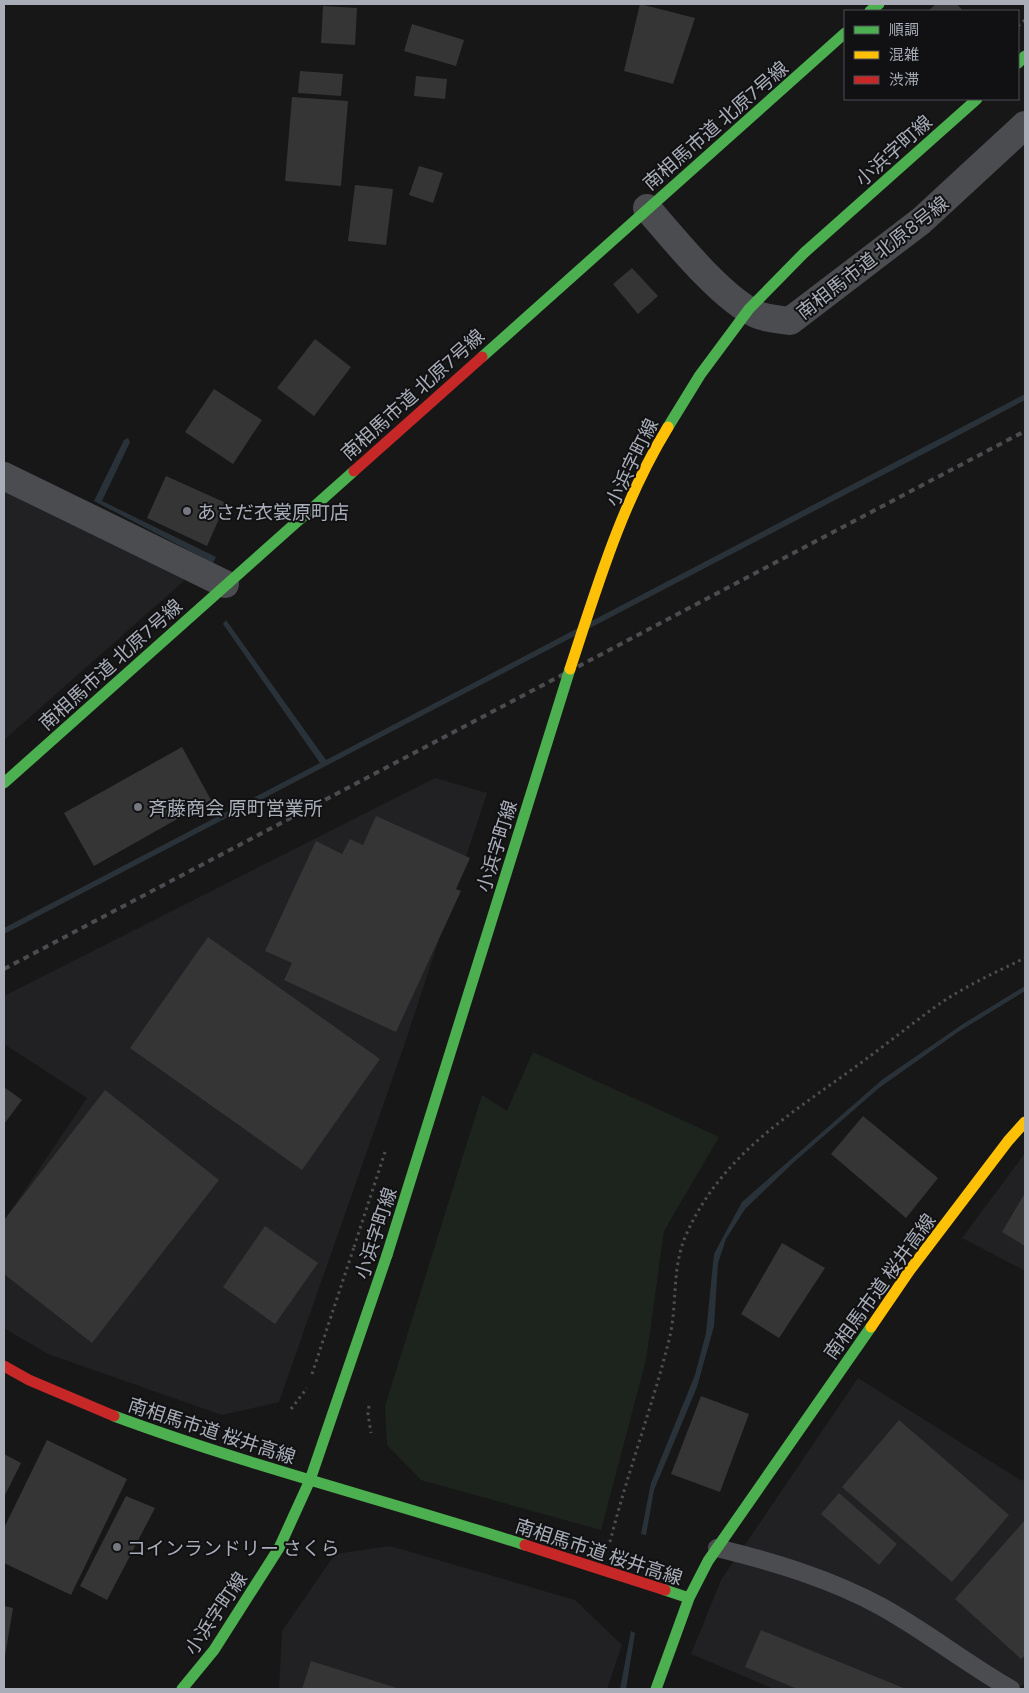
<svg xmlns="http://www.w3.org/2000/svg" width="1029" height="1693" font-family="Commissioner,'Noto Sans JP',sans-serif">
<rect width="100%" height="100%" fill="#171717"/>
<path fill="#212123" d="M4,491L185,580L4,740Z
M435,778L487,793L405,1043L279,1402L222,1415L48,1354L4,1328V1221L87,1098L4,1044V996Z
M1025,1153V1271L962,1238Z
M858,1378L1022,1481L1025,1478V1684L1016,1689H774L691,1654L721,1580Z
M390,1546L575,1600L622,1645L607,1689H279L282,1631L335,1554Z"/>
<path fill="#1d241e" d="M533,1052L719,1137L664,1231L646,1360L601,1530L421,1480L387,1445L385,1406L482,1095L507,1111Z"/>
<path fill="#2a3239" d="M1025,394V400L929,451L4,934V928L320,763L223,624L226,620L326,760Z
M128,438L130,442L102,501L216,557L213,563L94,501L124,440Z
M1025,986V991L958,1032L879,1088L794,1162L745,1209L726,1239L718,1263L714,1326L697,1387L654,1490L646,1535L641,1534L651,1483L695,1375L706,1333L714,1254L742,1202L883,1079L963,1024Z
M631,1631L635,1633L626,1689H620Z"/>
<path fill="#353536" d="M640,4L695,18L673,84L624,71Z
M936,4H957L963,11H928Z
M323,6L357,8L355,45L321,43Z
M412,24L464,40L456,66L404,51Z
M300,71L343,74L341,96L298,93Z
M416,76L447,79L445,99L414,96Z
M292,97L348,101L341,186L285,181Z
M419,166L443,173L433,203L409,195Z
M355,185L393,189L386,245L348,241Z
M632,268L658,296L638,314L613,284Z
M315,339L351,367L314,416L277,388Z
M214,389L262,420L233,464L185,432Z
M166,476L226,503L207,546L147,518Z
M182,747L211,800L94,866L64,813Z
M376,816L470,858L456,889L461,891L396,1032L284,980L292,963L265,951L316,841L342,854L350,839L363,845Z
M208,937L380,1059L302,1170L130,1048Z
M4,1087L22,1100L4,1124Z
M105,1090L219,1180L92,1343L4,1274V1220Z
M863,1116L938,1178L906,1218L831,1154Z
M1025,1193V1246L1002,1232Z
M265,1226L318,1263L275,1324L223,1287Z
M782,1243L825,1268L779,1338L741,1314Z
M701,1396L749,1414L720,1492L671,1474Z
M899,1420L1009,1515L952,1582L842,1487Z
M47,1440L127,1479L71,1595L4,1563V1528Z
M4,1454L21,1463L4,1497Z
M839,1493L897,1544L879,1565L821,1514Z
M126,1496L155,1508L107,1600L80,1586Z
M1025,1520V1655L1021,1659L955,1599Z
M4,1606L13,1608L5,1656H4Z
M761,1630L906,1689H797L745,1667Z
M311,1661L400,1689H302Z"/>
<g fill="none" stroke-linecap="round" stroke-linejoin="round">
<path stroke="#4d4e52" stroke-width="3" stroke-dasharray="2.5 4" stroke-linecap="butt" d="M1018,26L1025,20
M312,1374L354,1247
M369,1406L368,1414L371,1433
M291,1409L307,1388
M610,1542C627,1474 652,1408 669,1340C678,1305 671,1269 686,1235C721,1155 791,1114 858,1065C884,1046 909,1026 935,1007C963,987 994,973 1025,958"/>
<path stroke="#4b4c50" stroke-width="18" d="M717,1548C774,1562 831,1579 882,1607C927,1632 967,1664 1011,1689"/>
<path stroke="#4b4c50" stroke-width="28" d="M647,208C673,238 721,298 756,314C766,319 779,319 790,321L921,221L1025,125
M4,476L225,584"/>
<path stroke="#4caf50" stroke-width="11" d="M870,11L879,4
M1018,63L1025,56
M805,252L977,99
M482,357L845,33
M4,783L354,471
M114,1416C249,1466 389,1501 525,1545
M665,1590L689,1598L708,1561L871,1327
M182,1689L214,1650L279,1548L310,1480L387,1255
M656,1689L689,1598"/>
<path stroke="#ffc107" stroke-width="11" d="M871,1327L910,1270L1008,1141L1025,1122"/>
<path stroke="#c62828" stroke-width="11" d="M354,471L482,357
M4,1366L29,1380L114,1416
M525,1545L665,1590"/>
<path stroke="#4b4c4f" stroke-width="4" stroke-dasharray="6 5" stroke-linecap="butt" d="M4,969L1025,431"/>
<path stroke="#4d4e52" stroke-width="3" stroke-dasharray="2.5 4" stroke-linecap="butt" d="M354,1247L385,1152"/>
<path stroke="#4caf50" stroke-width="11" d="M668,427L700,375L749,309L805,252
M387,1255L570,669"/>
<path stroke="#ffc107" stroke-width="11" d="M570,669C597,587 622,502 668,427"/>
</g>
<g fill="#757880" stroke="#111113" stroke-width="2">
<circle cx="187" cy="511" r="5"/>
<circle cx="138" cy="807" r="5"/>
<circle cx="117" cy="1547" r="5"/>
</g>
<g text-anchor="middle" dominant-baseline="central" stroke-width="4" stroke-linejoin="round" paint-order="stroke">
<g font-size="19" fill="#a8adb8" stroke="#111113">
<text transform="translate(715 125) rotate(-41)">南相馬市道 北原7号線</text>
<text transform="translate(893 150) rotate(-42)">小浜字町線</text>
<text transform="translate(872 257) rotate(-38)">南相馬市道 北原8号線</text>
<text transform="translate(412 394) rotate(-42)">南相馬市道 北原7号線</text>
<text transform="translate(631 462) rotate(-64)">小浜字町線</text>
<text transform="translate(110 664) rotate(-42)">南相馬市道 北原7号線</text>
<text transform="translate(496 846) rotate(-73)">小浜字町線</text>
<text transform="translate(375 1233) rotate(-72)">小浜字町線</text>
<text transform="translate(879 1286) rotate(-54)">南相馬市道 桜井高線</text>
<text transform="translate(212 1430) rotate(18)">南相馬市道 桜井高線</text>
<text transform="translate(599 1551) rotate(18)">南相馬市道 桜井高線</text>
<text transform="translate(215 1613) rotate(-56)">小浜字町線</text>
</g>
<g font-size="19" fill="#a8adb8" stroke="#111113" text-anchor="start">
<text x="197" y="511">あさだ衣裳原町店</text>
<text x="148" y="807">斉藤商会 原町営業所</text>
<text x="127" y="1547">コインランドリー さくら</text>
</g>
</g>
<rect width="1029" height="1693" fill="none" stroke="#a8adb8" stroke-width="10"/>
<rect x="844" y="10" width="175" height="90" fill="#111113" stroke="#4d4f55"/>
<rect x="854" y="26" width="25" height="8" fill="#4caf50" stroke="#4d4f55"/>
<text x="889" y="35" font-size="15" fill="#a8adb8">順調</text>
<rect x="854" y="51" width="25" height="8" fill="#ffc107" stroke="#4d4f55"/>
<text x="889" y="60" font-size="15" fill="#a8adb8">混雑</text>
<rect x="854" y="76" width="25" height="8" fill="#c62828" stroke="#4d4f55"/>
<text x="889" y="85" font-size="15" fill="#a8adb8">渋滞</text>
</svg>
